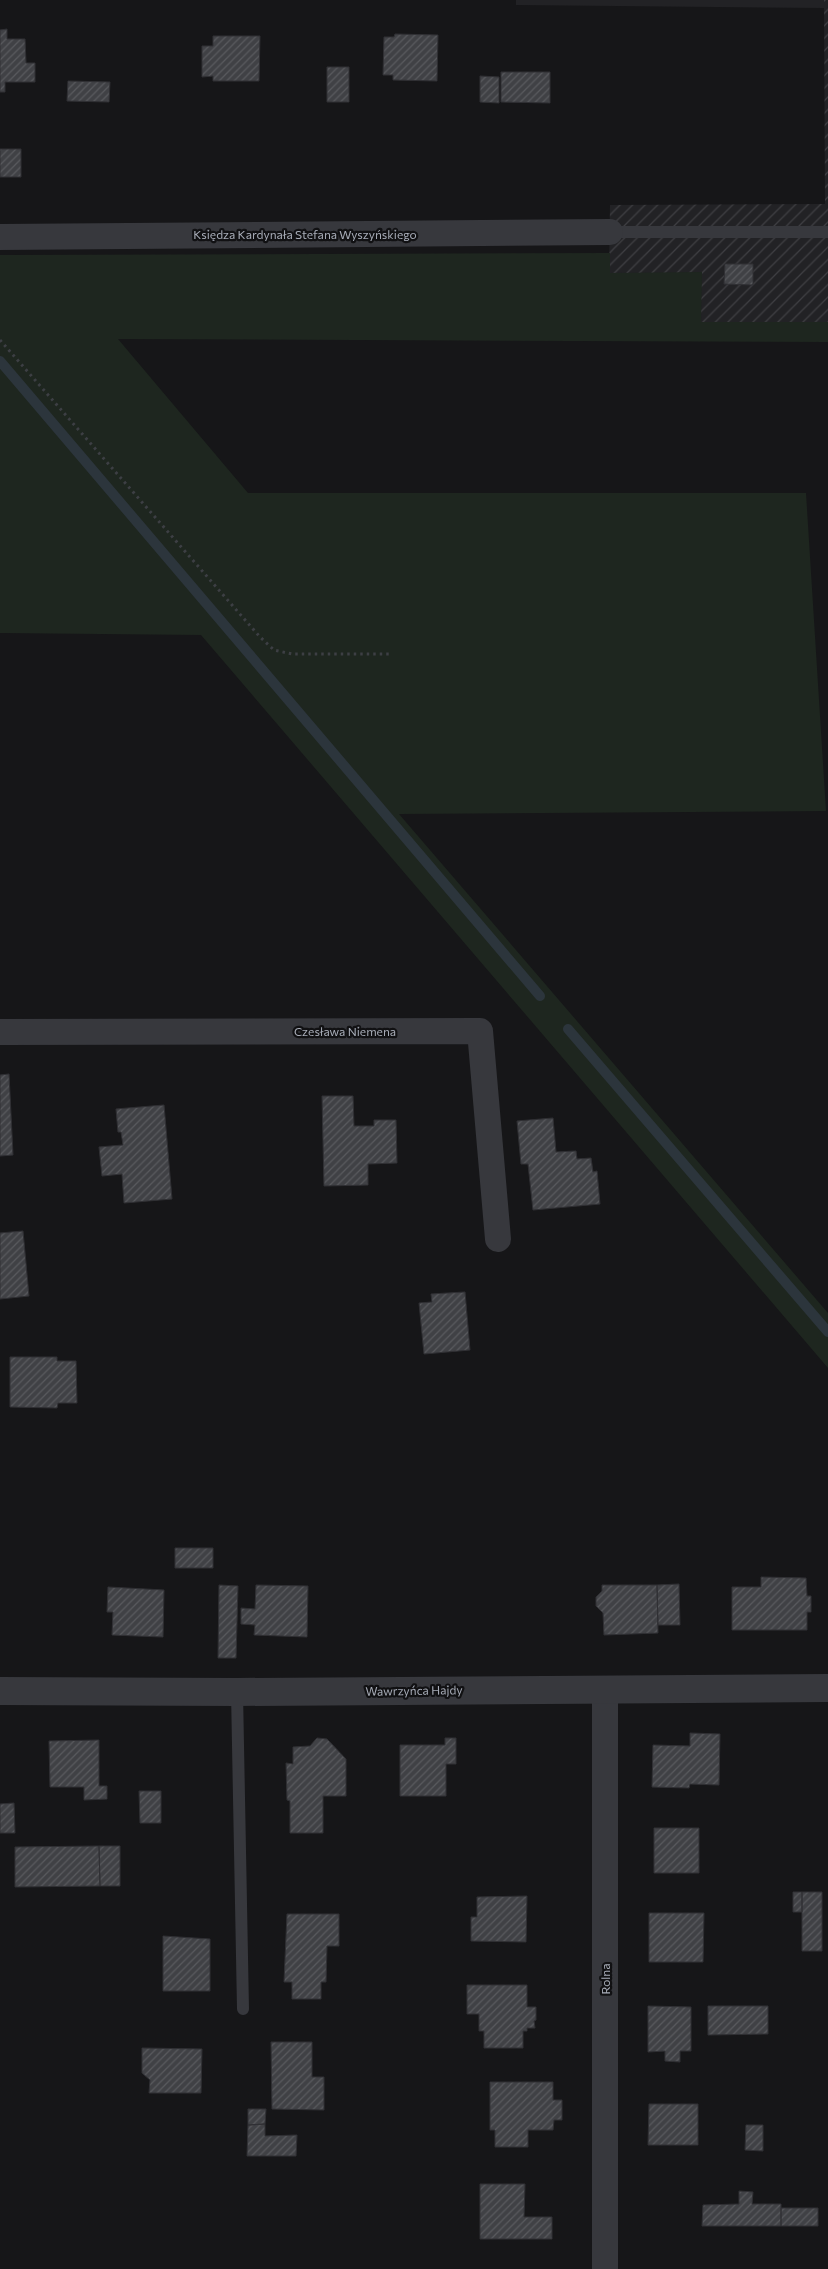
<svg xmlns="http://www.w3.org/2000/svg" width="828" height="2269" font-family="Commissioner,sans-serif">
<defs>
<pattern id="industrial-furrows" width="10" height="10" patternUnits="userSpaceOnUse" patternTransform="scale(1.25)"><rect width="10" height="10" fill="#222225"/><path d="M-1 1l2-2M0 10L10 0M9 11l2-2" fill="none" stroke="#3f3f43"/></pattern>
<pattern id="building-hatch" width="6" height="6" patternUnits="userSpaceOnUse" patternTransform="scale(1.25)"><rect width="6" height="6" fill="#404145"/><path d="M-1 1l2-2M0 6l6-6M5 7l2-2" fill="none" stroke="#595a5e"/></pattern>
</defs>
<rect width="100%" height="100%" fill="#161618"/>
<path fill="#222225" d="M516,0H824V8L516,5Z"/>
<path fill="url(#industrial-furrows)" d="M824,0H828V322H700L609,273L610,205L825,204Z"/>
<path fill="#1e261f" d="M610,253V273L702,272L701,322H828V342L118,339L248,493H806L826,811L399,814L828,1313V1368L201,635L0,633V255Z"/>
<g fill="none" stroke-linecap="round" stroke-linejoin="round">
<path stroke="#2c353c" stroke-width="10" d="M0,361L540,996
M568,1029L828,1332"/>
</g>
<path fill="url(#building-hatch)" stroke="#303034" d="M7,29V39H25L26,63H35V82H5V92H0V30Z
M395,34L438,35L437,81L393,80V75H383L384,37H394Z
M213,36H260L259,81H213V76L202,77V46H213Z
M327,67H349V102H327Z
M501,72H550V103L501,102Z
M480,76L499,77V103L480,102Z
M68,81L110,82L109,102L67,101Z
M0,149H21V177H0Z
M725,264H753V285L724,284Z
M9,1074L13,1155L0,1156V1075Z
M322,1096H353L354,1126H374V1120H396L397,1163L368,1164V1185L324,1186Z
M164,1105L172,1199L124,1203L122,1174L102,1176L99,1147L123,1145L121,1132H118L116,1109Z
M553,1118L556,1152L576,1151L577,1159L591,1158L593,1172L597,1171L600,1204L533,1210L528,1164H521L517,1121Z
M23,1231L29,1296L0,1299V1233Z
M465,1292L470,1350L424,1354L419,1303L432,1302L431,1294Z
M10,1357H57V1361H76L77,1403H58L57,1408L10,1407Z
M175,1548H213V1568H175Z
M761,1577L806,1578L807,1596H811V1612H807V1630H732V1587H761Z
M679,1584L680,1625H658L657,1585Z
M219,1585L238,1586L236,1658H218Z
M256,1585L308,1586L307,1637L254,1635L255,1625L241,1624V1608L255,1609Z
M602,1585H657L658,1633L604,1635L603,1613L596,1606V1597L602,1591Z
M108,1587L164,1590L163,1637L112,1635L113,1612H107Z
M690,1733L720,1734L719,1785L690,1784L689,1788L652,1787L653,1745L690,1746Z
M317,1738L327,1739L346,1759V1796H323V1833H290V1801L287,1800L286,1763L293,1764V1747L310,1746Z
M445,1738H456V1764H446V1796H400V1745H445Z
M99,1740V1786H107V1799L84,1800V1787H50L49,1741Z
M139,1791H161V1823H140Z
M14,1803L15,1833H0V1804Z
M654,1828H699V1873H654Z
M99,1846H120V1886H100Z
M99,1846L100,1886L15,1887V1847Z
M793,1892H802V1912H793Z
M802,1892H822V1951H802Z
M527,1896L526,1942L471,1941V1917H477V1897Z
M649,1913H704L703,1962H649Z
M287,1914H339V1946H327L326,1982H321V1999H292V1982H284Z
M163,1936L210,1939V1991H163Z
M467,1985H527V2007H536V2020L534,2021L535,2028H527V2031H523V2048H484V2031H479V2014H467Z
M648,2006L691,2007V2051H680V2062L665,2061V2051L648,2052Z
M708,2006H768V2034L708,2035Z
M271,2042H312V2077H324V2110L272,2109Z
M142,2048L202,2049L201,2093H149L150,2080L142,2073Z
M490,2082H553V2100H562V2120H554L553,2130H528V2147H495V2130H490Z
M649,2104H698V2145H648Z
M248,2109H266L265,2124L248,2125Z
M265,2124V2136L297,2135L296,2156H247L248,2125Z
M746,2125H763V2151L745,2150Z
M480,2184H525L524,2217H552V2239H480Z
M739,2191L753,2192L752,2204H781V2226H702L703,2205L739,2204Z
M781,2208H818V2226H781Z"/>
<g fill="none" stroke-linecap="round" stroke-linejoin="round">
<path stroke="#3d3f44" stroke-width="3" stroke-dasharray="2.5 4" stroke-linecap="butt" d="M0,340L260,637L274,650L292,654H390"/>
<path stroke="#37383d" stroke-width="12" d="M610,232H828
M237,1692L243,2009"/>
<path stroke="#37383d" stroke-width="26" d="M0,237L610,232
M0,1032L480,1031L498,1239
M605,2269V1689"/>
<path stroke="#37383d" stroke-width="28" d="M0,1691L237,1692L828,1688"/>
</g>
<g text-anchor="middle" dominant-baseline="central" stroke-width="4.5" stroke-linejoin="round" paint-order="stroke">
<g font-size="12" fill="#a8adb8" stroke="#111113">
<text x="305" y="234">Księdza Kardynała Stefana Wyszyńskiego</text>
<text x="345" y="1031">Czesława Niemena</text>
<text transform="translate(414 1690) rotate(-1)">Wawrzyńca Hajdy</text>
<text transform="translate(605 1979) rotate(-90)">Rolna</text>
</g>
</g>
</svg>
